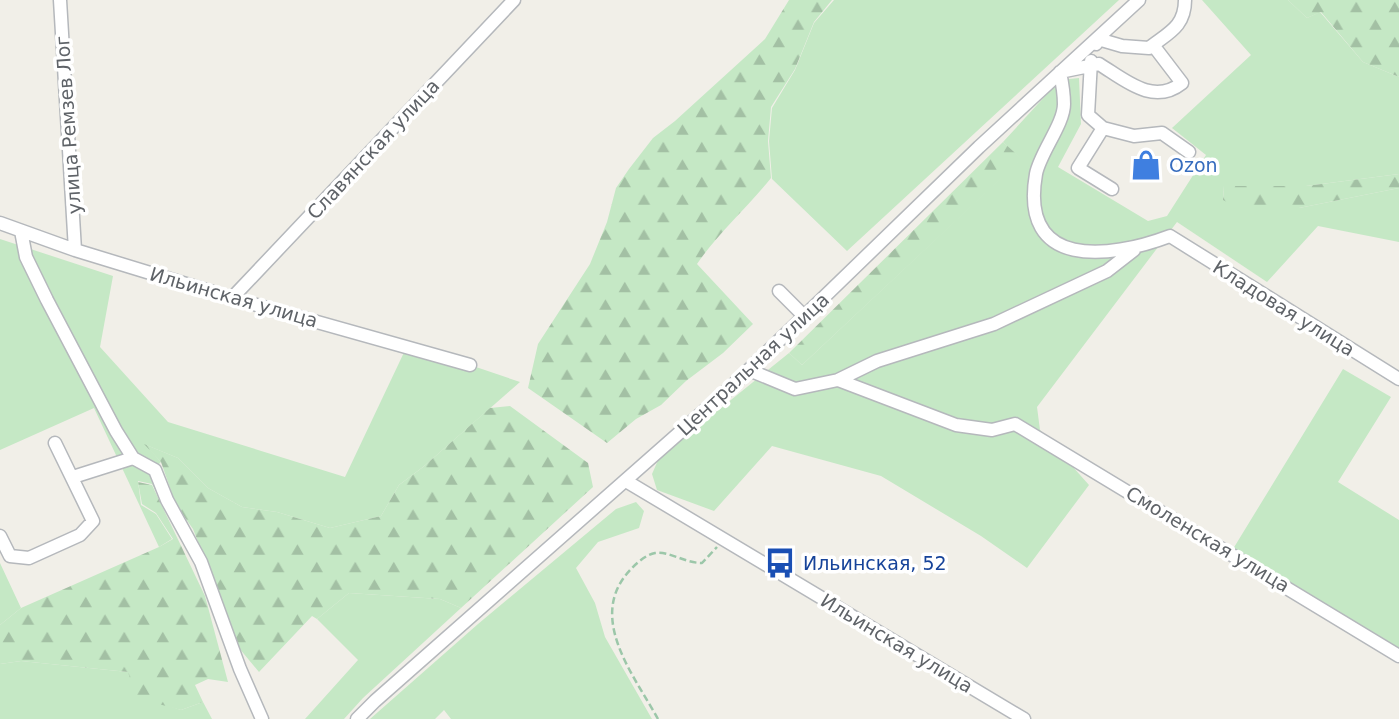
<svg xmlns="http://www.w3.org/2000/svg" width="1399" height="719" font-family="'DejaVu Sans',sans-serif">
<defs>
<pattern id="forest-firs" width="22" height="20" patternUnits="userSpaceOnUse" patternTransform="scale(1.75)"><rect width="22" height="20" fill="#c5e8c5"/><path d="M5 1l3.5 6h-7zM16 11l3.5 6h-7z" fill="#a3c0a4"/></pattern>
</defs>
<rect width="100%" height="100%" fill="#f1efe8"/>
<path fill="#c5e8c5" d="M834,0H1119L847,251L772,179L769,141L772,108L795,70L814,23Z
M1202,0H1288L1307,18L1320,12L1363,62L1399,77V174L1306,186H1224L1223,200L1299,208L1399,188V242L1318,226L1267,282L1177,222L1037,407L1040,430L1089,485L1027,568L981,536L881,476L772,446L714,511L657,490L652,474L659,458L789,353L802,365L1021,159L1003,142L1060,80L1079,78L1081,124L1058,167L1148,221L1167,216L1206,155L1172,128L1251,55Z
M0,239L113,276L100,347L168,422L345,477L408,344L520,382L423,467L399,485L381,516L330,528L277,512L242,507L208,488L178,458L146,445L161,462L150,473L161,501L152,484L138,481L141,505L156,514L172,539L159,547L94,408L0,450Z
M1343,369L1391,397L1338,482L1399,520V650L1233,549Z
M636,502L644,511L639,528L598,542L576,568L595,603L605,637L652,719H451L444,710L435,719H370L478,624L616,509Z
M0,563L21,608L0,625Z
M349,593L440,599L461,608L363,698L344,719H305L358,660L317,619Z
M21,661L128,672L169,706L181,710L203,702L212,719H0V664Z"/>
<path fill="url(#forest-firs)" d="M789,0H832L814,22L795,69L771,107L768,141L771,178C747,208 718,233 697,264L753,324L723,353L686,381L661,405L636,419L607,443L528,388L538,344L590,264L607,222L616,188L629,169L653,138L675,121L765,39Z
M1288,0H1399V77L1363,62L1321,12L1307,18Z
M1003,142L1022,159L802,365L789,353Z
M1399,174V188L1299,208L1241,209L1223,200L1224,186H1306Z
M510,406L588,463L593,487L461,608L440,599L349,593L317,619L312,616L259,672L239,648L193,529L176,505L161,462L144,444L178,458L208,488L242,507L277,512L330,528L381,516L399,485L423,467L490,408Z
M138,482L152,485L205,596L228,682L208,679L195,685L203,702L181,710L136,698L128,672L21,661L0,664V625L21,608L159,547L173,539L156,513L142,504Z"/>
<g fill="none" stroke-linecap="round" stroke-linejoin="round">
<g stroke="#b5b8bc" stroke-width="15">
<path id="minor" d="M60,0L75,250
M1096,44L1098,39L1122,46L1149,48C1168,33 1185,27 1185,0
M1153,45L1182,83C1153,106 1125,80 1099,64L1060,72C1062,82 1064,94 1064,104C1064,124 1040,153 1036,174C1019,270 1109,259 1170,236L1399,379
M1091,61L1088,115L1103,128L1078,168L1112,189
M1103,128L1134,136L1162,133L1189,152
M0,223L75,250L232,298L470,365
M21,231L26,257L47,300L116,431L133,458
M779,291L804,316
M232,298L514,0
M749,370L795,389L838,380L956,425L992,430L1015,424L1399,656
M838,380L877,361L994,324L1107,271L1134,250
M73,477L133,458L155,470L167,500L201,562L240,669L262,719
M626,481L1024,719
M0,536L10,556L29,558L80,535L93,521L55,443
M357,719L375,701L729,389L979,147L1139,0"/>
</g>
<path stroke="#9cc7a9" stroke-width="2.5" stroke-dasharray="7 3.5" stroke-linecap="butt" d="M658,719C635,677 590,622 625,576C632,567 644,555 655,553C670,551 684,563 702,563L717,547"/>
<use href="#minor" stroke="#fff" stroke-width="12"/>
</g>
<defs>
<g id="shop-bare" transform="scale(2.415)"><path d="M-5-2.5h2.3a2.7 3.5 0 0 1 5.4 0H5L5.5 6h-11ZM-1.5-2.5h3a1.5 2.3 0 0 0-3 0Z" fill="#3f7fe0" stroke="#fff" stroke-width="2.5" paint-order="stroke"/></g>
<g id="bus-bare" transform="scale(2.415)"><path d="M-5-6H5V4H4V6H2V4H-2V6H-4V4H-5ZM-3.5-4V0h7V-4ZM-3.5 1.2v1.5H-2V1.2ZM2 1.2v1.5H3.5V1.2Z" fill="#1a4fb4" stroke="#fff" stroke-width="2.5" paint-order="stroke"/></g>
</defs>
<g fill-rule="evenodd">
<use href="#shop-bare" x="1146" y="165"/>
<use href="#bus-bare" x="780" y="563"/>
</g>
<g text-anchor="middle" dominant-baseline="central" stroke-width="7" stroke-linejoin="round" paint-order="stroke">
<g font-size="19" fill="#5f6368" stroke="#fff">
<text transform="translate(68 125) rotate(-94)">улица Ремзев Лог</text>
<text transform="translate(373 149) rotate(-47)">Славянская улица</text>
<text transform="translate(234 297) rotate(16)">Ильинская улица</text>
<text transform="translate(1284 308) rotate(32)">Кладовая улица</text>
<text transform="translate(753 364) rotate(-43)">Центральная улица</text>
<text transform="translate(1208 539) rotate(31)">Смоленская улица</text>
<text transform="translate(897 643) rotate(31)">Ильинская улица</text>
</g>
<g font-size="19" fill="#366cbe" stroke="#fff" text-anchor="start">
<text x="1169" y="165">Ozon</text>
</g>
<g font-size="19" fill="#164399" stroke="#fff" text-anchor="start">
<text x="803" y="563">Ильинская, 52</text>
</g>
</g>
</svg>
